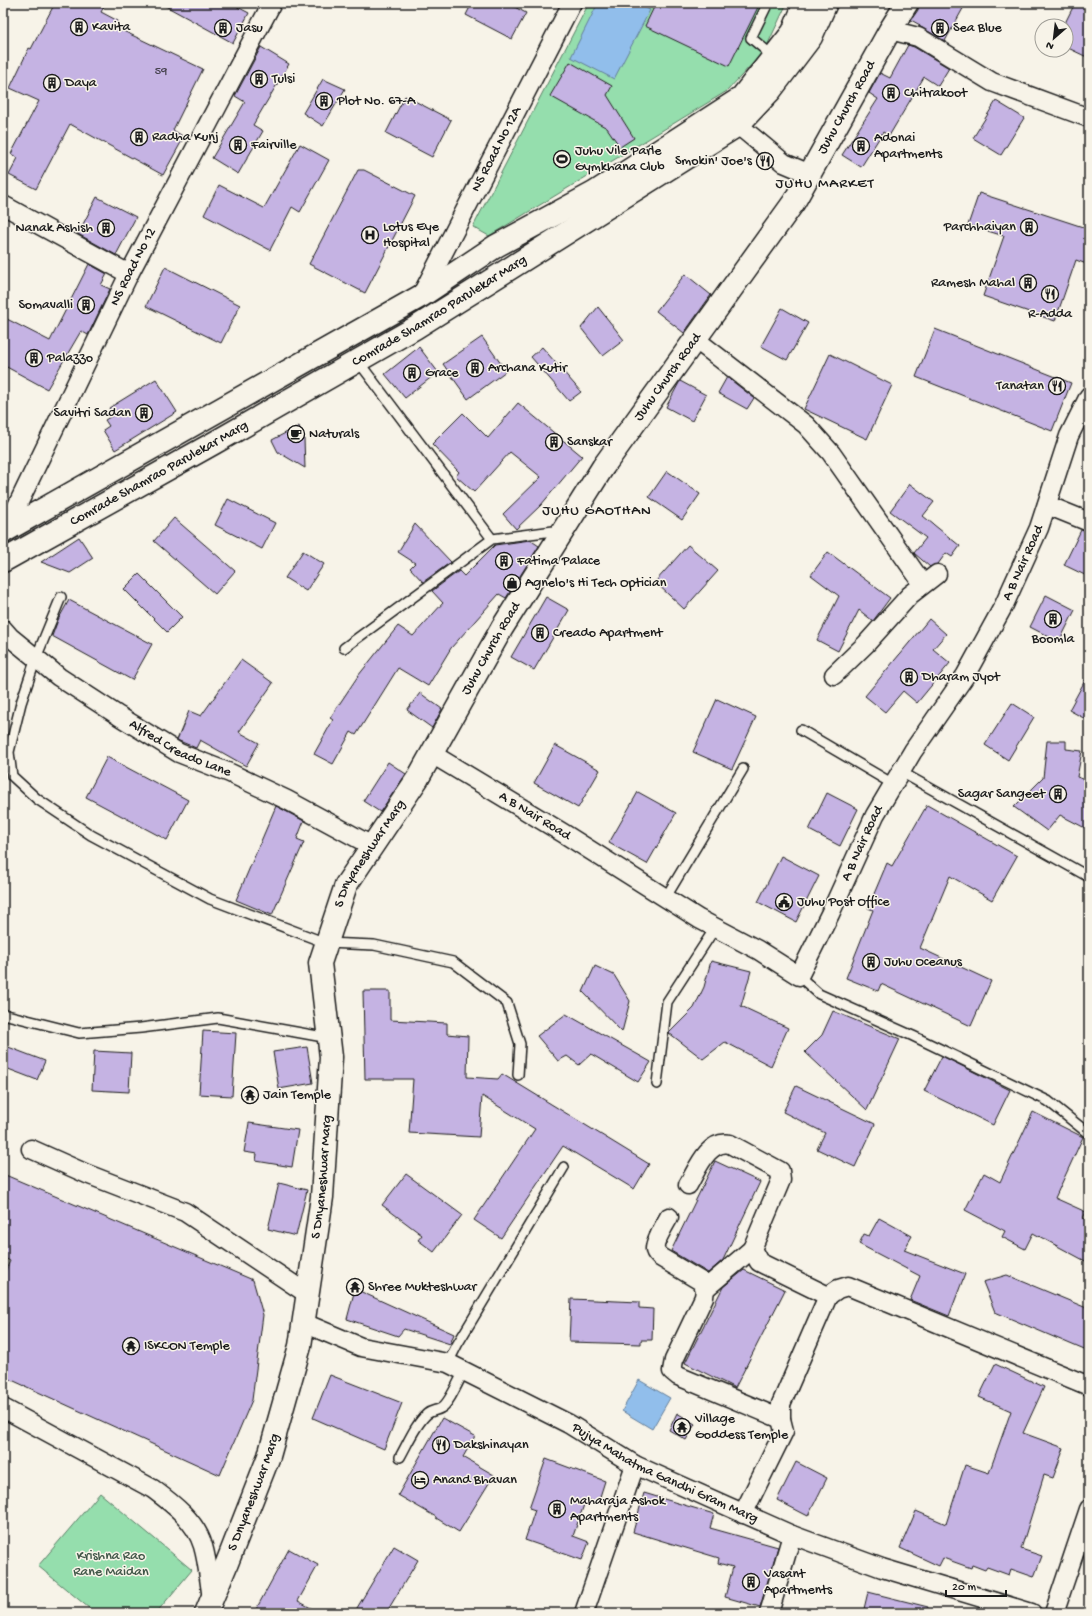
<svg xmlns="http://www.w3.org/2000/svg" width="1092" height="1616" font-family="'Gochi Hand',sans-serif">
<rect width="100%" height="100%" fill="#f7f3e8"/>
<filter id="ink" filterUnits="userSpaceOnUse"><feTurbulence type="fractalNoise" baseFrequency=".025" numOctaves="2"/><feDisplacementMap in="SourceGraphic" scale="8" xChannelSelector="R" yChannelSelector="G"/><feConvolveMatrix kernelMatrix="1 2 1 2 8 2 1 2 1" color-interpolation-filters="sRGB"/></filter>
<g filter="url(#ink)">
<path fill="#95dead" stroke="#587d64" d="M589,3H787L765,50L727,91L489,236L473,227Z
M100,1493L192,1570L156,1613H95L38,1566Z"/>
<path fill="#91beeb" stroke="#627d98" d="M598,3H635L650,10L614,79L571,57Z
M639,1380L670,1398L652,1429L622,1411Z"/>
<path fill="#c5b3e3" stroke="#1c1c1c" d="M55,3H106L101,12L118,21L115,27L203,69L173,130L184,137L163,175L70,124L36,189L9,175L18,158L11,154L39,101L10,88L29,48L31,49Z
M160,3H230L249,13L233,43Z
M472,3H507L526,13L512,39L466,15Z
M656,3H760L729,66L645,26Z
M919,3H966L945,41L919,26L920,25L911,20L918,10Z
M1075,3H1089V58L1066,47V21Z
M908,45L914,47L949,68L938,86L924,77L889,136L883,132L861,167L842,155L878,99L869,93L880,73L890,78Z
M261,47L289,64L253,125L263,131L238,174L212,158L245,102L235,96Z
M570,62L612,86L607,95L634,138L620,147L607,128L550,96Z
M323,79L345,89L323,126L303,113Z
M405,96L451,120L432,157L386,133Z
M996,101L1024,118L1001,155L973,138Z
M300,144L329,160L300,212L292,207L270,250L204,215L219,185L264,208Z
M358,170H364L415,196L365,293L309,264Z
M979,193L1089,229V265L1076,260L1055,321L983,296L1004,236L968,225Z
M97,197L136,217L116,255L78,234Z
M89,264L107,274L101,285L110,289L88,335L81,331L47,389L3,365V317L50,341Z
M165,267L240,305L221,343L146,306Z
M685,274L711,295L684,333L656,311Z
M598,307L624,340L603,356L581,328Z
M782,308L808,323L787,360L761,346Z
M935,329L1071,383L1052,431L916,377Z
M482,337L506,371L468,399L443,364Z
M419,347L438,372L405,398L385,374Z
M542,347L581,392L569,401L531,357Z
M830,354L892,385L867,439L804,409Z
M727,377L754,398L747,409L718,393Z
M156,379L177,412L115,450L103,430L109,426L105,420L113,415L109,408Z
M680,381L706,395L692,421L666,407Z
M518,403L582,456L541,505L516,529L503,514L541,477L510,452L474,492L456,476L459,472L432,444L463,413L488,438Z
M299,426L304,439L305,468L278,452L272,440Z
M667,471L700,494L682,520L649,497Z
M910,484L934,502L923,516L960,546L952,557L946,553L938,564L930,567L914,553L926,538L890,511Z
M228,499L275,523L262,549L215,525Z
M174,518L235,571L215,594L154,541Z
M415,524L451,562L423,582L410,568L415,563L398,552Z
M1081,530L1089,532V577L1064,565Z
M79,537L93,558L70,573L41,562Z
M530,540L539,546L506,598L499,594L451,648L428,686L398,668L356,735L351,732L333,764L314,754L333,720L330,718L358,676L398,626L413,636L443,603L432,591L459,571L464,576L495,545Z
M688,545L718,571L684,609L655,582Z
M303,551L324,564L306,591L285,578Z
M828,552L890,598L873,621L859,610L838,651L817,640L839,596L811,575Z
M139,574L182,617L167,632L124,589Z
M1046,595L1075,610L1059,642L1030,627Z
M546,597L569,610L534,670L511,657Z
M69,600L152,644L132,680L52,636L58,620Z
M929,619L946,634L933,649L950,663L917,703L903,691L885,712L865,696Z
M241,660L273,683L239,732L259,743L246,766L200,740L196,748L177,740L189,711L201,716Z
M1089,673V721L1069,710Z
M420,693L442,709L432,728L407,710Z
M717,699L756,717L732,769L693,752Z
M1012,703L1034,717L1008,760L985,745Z
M1047,741H1066V749L1082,751L1077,777L1089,781V830L1060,815L1047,831L1014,807L1043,778Z
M555,745L600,770L578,808L534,783Z
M107,757L188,800L167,840L86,797Z
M388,762L406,774L380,812L363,801Z
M638,792L676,813L647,864L609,843Z
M827,793L858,809L840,846L809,830Z
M927,805L1017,856L992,900L950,876L920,948L991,981L971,1026L881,984L878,991L846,978L873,910L868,908L887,863L892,866Z
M276,806L304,821L297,839L304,842L272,915L236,900Z
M781,856L819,876L796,922L758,902Z
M711,961L751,971L741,1006L788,1028L771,1066L725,1042L703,1059L669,1033L694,1008L704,987Z
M595,966L614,975L630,1001L622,1032L583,992Z
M363,991H390V1020L447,1023V1034L468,1036L467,1077L498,1079L502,1074L649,1164L634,1189L563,1146L501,1238L474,1220L535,1129L482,1096L479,1137L409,1133L413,1079H365Z
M833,1011L900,1039L867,1110L805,1052L822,1035Z
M566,1014L651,1062L638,1082L591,1054L579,1065L567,1056L558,1061L537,1036Z
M203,1031L236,1033L232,1096L199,1094Z
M3,1045L45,1061L37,1080L3,1067Z
M307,1047L313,1083L279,1089L273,1052Z
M94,1051L131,1053L129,1092L92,1090Z
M942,1056L1010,1090L993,1125L924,1091Z
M796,1086L875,1124L855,1167L817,1149L825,1133L783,1112Z
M1033,1112L1083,1137L1055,1198L1086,1212L1083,1218L1089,1221V1263L1033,1233L1025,1249L1002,1237L1005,1231L965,1210L984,1173L1000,1182Z
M249,1123L298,1130L292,1167L256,1161L257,1154L244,1152Z
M715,1161L760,1182L723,1260L708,1273L671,1251Z
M3,1174L253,1280L263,1315L252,1400L220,1475L3,1376V1276L10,1261L3,1257Z
M406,1174L462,1215L434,1252L418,1240L422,1235L382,1205Z
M279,1183L307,1190L296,1236L268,1229Z
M879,1218L912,1236L904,1250L965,1274L949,1316L910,1300L920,1276L859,1244L864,1234L869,1236Z
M744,1270L785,1290L735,1388L685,1363L723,1287Z
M1007,1275L1089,1309V1352L995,1312L983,1282Z
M355,1289L454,1334L450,1344L404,1329L398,1336L347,1319Z
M571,1299L639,1302V1308L653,1309L652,1340H641V1344L569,1342Z
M995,1364L1044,1387L1023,1433L1064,1448L1053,1478L1044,1475L1021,1549L1042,1556L1034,1577L1011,1569L1009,1575L987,1567L985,1570L972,1565L971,1568L943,1558L939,1566L900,1548L916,1511L946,1524L965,1465L989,1473L1011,1411L979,1397Z
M330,1375L402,1403L384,1449L313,1418Z
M677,1413L695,1424L686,1440L669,1430Z
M442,1418L475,1436L463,1457L494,1475L459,1532L436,1518V1517L398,1495Z
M546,1459L605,1481L598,1503L586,1499L573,1536L589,1542L582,1560L525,1540L535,1510L529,1508Z
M796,1462L827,1478L808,1516L777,1500Z
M644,1493L714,1514L710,1528L778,1547L760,1607L725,1597L733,1567L718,1563L719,1558L633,1532Z
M394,1546L418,1560L386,1613H354Z
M289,1549L318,1565L298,1601L320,1613H254Z
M868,1592L928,1607L927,1613H863Z"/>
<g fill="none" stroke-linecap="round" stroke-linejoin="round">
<g stroke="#1c1c1c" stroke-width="12">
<path id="service" d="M768,3L751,38L774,57
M358,361L492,539
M61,597L36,658L21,703L9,752L12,776L37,799L91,835L210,899L326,943L374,945L453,962L507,1003L520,1044L518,1075
M344,648L492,539L561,530
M801,730L893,784
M901,772L1089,877
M666,897L743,769
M799,976L819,994L913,1036L1048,1101L1089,1134
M3,1014L79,1033L141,1028L218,1018L329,1038
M657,1084L667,1002L715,928
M448,1363L457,1345L564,1167
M400,1457C408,1443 415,1425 427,1414C432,1410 436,1411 441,1408C449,1404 459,1380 464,1371"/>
</g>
<g stroke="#1c1c1c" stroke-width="21">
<g id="minor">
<path d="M890,30L918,37L992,82L1089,118"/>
<path d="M732,113L738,125L784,163L810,174"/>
<path d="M3,205L129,274"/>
<path id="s1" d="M421,296L572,3"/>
<path d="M695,339L806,425L831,453L923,584"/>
<path d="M1047,505L1089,522"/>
<path id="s2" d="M3,535L129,274L272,3"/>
<path id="s3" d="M3,629L10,637L59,677L119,716L179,753L230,773L287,800L372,846"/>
<path d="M834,675L866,644L910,595L937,574"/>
<path id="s4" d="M432,754L563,833L699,919L758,950L799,976L830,914L875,815L913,751L965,676L1004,605L1039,528L1069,436L1089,396"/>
<path d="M31,1149L87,1174L185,1212L309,1295"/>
<path d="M688,1185C697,1170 708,1139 730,1144L780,1171L781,1180L752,1249L759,1262L828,1296L781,1404V1419L784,1431L743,1514"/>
<path d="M669,1217C665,1224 654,1243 655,1249C655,1253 658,1255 660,1257L702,1282L705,1289L704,1297L674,1360L672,1371L678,1376L781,1419"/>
<path d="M705,1289L752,1249"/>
<path d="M828,1296L838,1289L848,1286L1089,1386"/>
<path id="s5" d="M304,1323L361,1347L448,1363L569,1424L635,1465L792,1535L882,1568L1032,1613"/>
<path d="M3,1408L153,1489C173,1504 196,1521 203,1546C208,1563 209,1581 212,1598"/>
<path d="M584,1613L635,1465"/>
<path d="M769,1613L792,1535"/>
<path d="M1054,1613L1089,1509"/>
</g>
</g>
<g stroke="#1c1c1c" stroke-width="25">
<g id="tertiary">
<path d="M3,532L421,296L496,246L594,193L741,98L793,32L805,3"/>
<path id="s6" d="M3,561L214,443L415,328L738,125L770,91L811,37L826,3"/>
<path id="s7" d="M206,1613L227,1563L269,1456L300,1346L322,1197L331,1057L320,963L346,885L418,778L502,628L603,467L794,202L890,30L907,3"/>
</g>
</g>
<use href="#service" stroke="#f7f3e8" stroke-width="9"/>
<use href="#minor" stroke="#f7f3e8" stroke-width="18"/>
<use href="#tertiary" stroke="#f7f3e8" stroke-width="22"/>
</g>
</g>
<defs>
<g id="building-ring" transform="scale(0.9)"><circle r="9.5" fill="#f7f3e8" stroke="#1c1c1c" stroke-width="1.5"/><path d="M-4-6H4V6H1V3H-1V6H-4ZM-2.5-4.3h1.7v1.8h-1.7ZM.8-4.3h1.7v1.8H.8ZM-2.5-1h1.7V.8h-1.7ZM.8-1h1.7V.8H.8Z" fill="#1c1c1c"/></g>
<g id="stadium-ring" transform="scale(0.9)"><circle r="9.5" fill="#f7f3e8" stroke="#1c1c1c" stroke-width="1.5"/><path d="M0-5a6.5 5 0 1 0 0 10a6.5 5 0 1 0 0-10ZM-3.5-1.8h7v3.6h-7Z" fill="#1c1c1c"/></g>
<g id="restaurant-ring" transform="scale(0.9)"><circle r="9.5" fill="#f7f3e8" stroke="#1c1c1c" stroke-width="1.5"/><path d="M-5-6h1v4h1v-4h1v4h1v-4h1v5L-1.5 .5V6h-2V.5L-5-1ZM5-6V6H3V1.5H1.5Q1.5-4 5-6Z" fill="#1c1c1c"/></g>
<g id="hospital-ring" transform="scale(0.9)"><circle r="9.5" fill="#f7f3e8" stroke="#1c1c1c" stroke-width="1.5"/><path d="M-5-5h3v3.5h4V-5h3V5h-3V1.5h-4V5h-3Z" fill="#1c1c1c"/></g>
<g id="cafe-ring" transform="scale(0.9)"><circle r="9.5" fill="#f7f3e8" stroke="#1c1c1c" stroke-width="1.5"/><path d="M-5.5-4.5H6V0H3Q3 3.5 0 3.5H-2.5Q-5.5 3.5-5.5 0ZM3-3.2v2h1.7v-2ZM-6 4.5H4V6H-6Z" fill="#1c1c1c"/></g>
<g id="shop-ring" transform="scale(0.9)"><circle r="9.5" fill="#f7f3e8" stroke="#1c1c1c" stroke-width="1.5"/><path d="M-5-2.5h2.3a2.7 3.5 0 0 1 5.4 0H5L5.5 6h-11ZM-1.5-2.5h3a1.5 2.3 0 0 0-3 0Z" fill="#1c1c1c"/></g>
<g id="civic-ring" transform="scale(0.9)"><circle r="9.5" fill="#f7f3e8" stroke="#1c1c1c" stroke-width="1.5"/><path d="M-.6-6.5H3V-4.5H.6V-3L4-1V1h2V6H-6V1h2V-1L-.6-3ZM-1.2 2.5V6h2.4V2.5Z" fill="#1c1c1c"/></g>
<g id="temple-ring" transform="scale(0.9)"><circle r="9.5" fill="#f7f3e8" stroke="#1c1c1c" stroke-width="1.5"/><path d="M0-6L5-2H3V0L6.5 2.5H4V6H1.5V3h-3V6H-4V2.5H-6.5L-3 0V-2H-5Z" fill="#1c1c1c"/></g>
<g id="hotel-ring" transform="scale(0.9)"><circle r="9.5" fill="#f7f3e8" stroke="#1c1c1c" stroke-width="1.5"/><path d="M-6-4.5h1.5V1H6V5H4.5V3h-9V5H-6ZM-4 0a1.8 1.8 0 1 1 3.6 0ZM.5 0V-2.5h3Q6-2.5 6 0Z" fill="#1c1c1c"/></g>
</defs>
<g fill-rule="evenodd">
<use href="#building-ring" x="79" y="27"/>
<use href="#building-ring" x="223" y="28"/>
<use href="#building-ring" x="940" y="28"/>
<use href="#building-ring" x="259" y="79"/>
<use href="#building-ring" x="52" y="83"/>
<use href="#building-ring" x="891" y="93"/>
<use href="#building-ring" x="324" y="101"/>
<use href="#building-ring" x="139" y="137"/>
<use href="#building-ring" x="238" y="145"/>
<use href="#building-ring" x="861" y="146"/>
<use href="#stadium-ring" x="562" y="159"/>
<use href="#restaurant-ring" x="765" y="161"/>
<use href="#building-ring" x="1029" y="227"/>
<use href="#building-ring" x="106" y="228"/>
<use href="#hospital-ring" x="370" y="235"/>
<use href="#building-ring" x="1028" y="283"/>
<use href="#restaurant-ring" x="1050" y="294"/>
<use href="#building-ring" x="86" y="305"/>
<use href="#building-ring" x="34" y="358"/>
<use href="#building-ring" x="475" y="368"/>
<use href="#building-ring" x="412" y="373"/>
<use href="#restaurant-ring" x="1057" y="386"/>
<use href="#building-ring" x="144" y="413"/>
<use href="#cafe-ring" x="296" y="434"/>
<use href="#building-ring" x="554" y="442"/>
<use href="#building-ring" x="504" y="561"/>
<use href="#shop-ring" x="512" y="583"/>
<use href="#building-ring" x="1053" y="619"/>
<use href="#building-ring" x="540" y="633"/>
<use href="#building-ring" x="909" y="677"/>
<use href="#building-ring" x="1058" y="794"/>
<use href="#civic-ring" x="784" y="902"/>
<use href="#building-ring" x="871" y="962"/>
<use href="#temple-ring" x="250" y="1095"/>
<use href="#temple-ring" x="355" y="1287"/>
<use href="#temple-ring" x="131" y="1346"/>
<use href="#temple-ring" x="682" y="1427"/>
<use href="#restaurant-ring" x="441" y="1445"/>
<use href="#hotel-ring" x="420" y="1480"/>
<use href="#building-ring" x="557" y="1509"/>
<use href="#building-ring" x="751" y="1582"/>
</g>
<g text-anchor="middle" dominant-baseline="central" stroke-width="3" stroke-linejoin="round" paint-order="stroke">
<g font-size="12" fill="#46424e">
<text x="161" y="72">59</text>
</g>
<g font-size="14" fill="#1c1c1c" stroke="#f7f3e8" text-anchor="start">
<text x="92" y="27">Kavita</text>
<text x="236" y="28">Jasu</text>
<text x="953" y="28">Sea Blue</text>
<text x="272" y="79">Tulsi</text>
<text x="65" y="83">Daya</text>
<text x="904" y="93">Chitrakoot</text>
<text x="337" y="101">Plot No. 67-A</text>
<text x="152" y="137">Radha Kunj</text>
<text x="874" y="138">Adonai<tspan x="874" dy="16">Apartments</tspan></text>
<text x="251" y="145">Fairville</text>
<text x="575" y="151">Juhu Vile Parle<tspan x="575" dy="16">Gymkhana Club</tspan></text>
<text x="752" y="161" text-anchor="end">Smokin' Joe's</text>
<text x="383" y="227">Lotus Eye<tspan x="383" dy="16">Hospital</tspan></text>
<text x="1016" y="227" text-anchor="end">Parchhaiyan</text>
<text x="93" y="228" text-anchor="end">Nanak Ashish</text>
<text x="1015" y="283" text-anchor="end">Ramesh Mahal</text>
<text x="73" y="305" text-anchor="end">Somavalli</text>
<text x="1050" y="314" text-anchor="middle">R-Adda</text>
<text x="47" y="358">Palazzo</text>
<text x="488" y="368">Archana Kutir</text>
<text x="425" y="373">Grace</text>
<text x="1044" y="386" text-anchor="end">Tanatan</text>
<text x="131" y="413" text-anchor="end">Savitri Sadan</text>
<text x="309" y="434">Naturals</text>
<text x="567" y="442">Sanskar</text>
<text x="517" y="561">Fatima Palace</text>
<text x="525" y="583">Agnelo's Hi Tech Optician</text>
<text x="553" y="633">Creado Apartment</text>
<text x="1053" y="639" text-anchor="middle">Boomla</text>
<text x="922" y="677">Dharam Jyot</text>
<text x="1045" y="794" text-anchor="end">Sagar Sangeet</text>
<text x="797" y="902">Juhu Post Office</text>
<text x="884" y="962">Juhu Oceanus</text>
<text x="263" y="1095">Jain Temple</text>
<text x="368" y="1287">Shree Mukteshwar</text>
<text x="144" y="1346">ISKCON Temple</text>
<text x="695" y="1419">Village<tspan x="695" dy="16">Goddess Temple</tspan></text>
<text x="454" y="1445">Dakshinayan</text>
<text x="433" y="1480">Anand Bhavan</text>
<text x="570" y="1501">Maharaja Ashok<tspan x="570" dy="16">Apartments</tspan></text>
<text x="764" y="1574">Vasant<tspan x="764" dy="16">Apartments</tspan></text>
</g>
<g font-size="14" fill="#1c1c1c" stroke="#f7f3e8">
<text stroke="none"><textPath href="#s7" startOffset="1677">Juhu Church Road</textPath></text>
<text stroke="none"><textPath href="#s1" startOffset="165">NS Road No 12A</textPath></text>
<text stroke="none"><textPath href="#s2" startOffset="298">NS Road No 12</textPath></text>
<text stroke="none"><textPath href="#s6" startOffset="503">Comrade Shamrao Parulekar Marg</textPath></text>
<text stroke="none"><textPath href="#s7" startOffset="1353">Juhu Church Road</textPath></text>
<text stroke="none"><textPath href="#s6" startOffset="179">Comrade Shamrao Parulekar Marg</textPath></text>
<text stroke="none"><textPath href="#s4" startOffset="900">A B Nair Road</textPath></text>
<text stroke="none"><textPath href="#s7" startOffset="1029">Juhu Church Road</textPath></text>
<text stroke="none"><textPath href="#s3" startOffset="215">Alfred Creado Lane</textPath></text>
<text stroke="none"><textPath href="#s4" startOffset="120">A B Nair Road</textPath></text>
<text stroke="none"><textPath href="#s4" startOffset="576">A B Nair Road</textPath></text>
<text stroke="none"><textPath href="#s7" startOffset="790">S Dnyaneshwar Marg</textPath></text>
<text stroke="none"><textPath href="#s7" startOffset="454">S Dnyaneshwar Marg</textPath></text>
<text stroke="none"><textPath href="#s5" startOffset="394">Pujya Mahatma Gandhi Gram Marg</textPath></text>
<text stroke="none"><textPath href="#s7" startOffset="130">S Dnyaneshwar Marg</textPath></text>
</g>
<g font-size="14" fill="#405648" stroke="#f7f3e8">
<text x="111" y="1556">Krishna Rao<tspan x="111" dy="16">Rane Maidan</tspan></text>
</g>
<g font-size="15" letter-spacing="1" fill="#1c1c1c" stroke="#f7f3e8">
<text x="825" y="184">JUHU MARKET</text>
<text x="597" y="511">JUHU GAOTHAN</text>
</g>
</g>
<rect width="1092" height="1616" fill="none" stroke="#f7f3e8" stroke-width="16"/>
<rect x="8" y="8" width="1076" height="1600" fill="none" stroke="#1c1c1c" stroke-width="1.5" filter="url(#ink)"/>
<g transform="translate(1054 38) rotate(208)"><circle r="19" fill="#f7f3e8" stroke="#9f9d96"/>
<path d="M0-3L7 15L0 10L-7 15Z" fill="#1c1c1c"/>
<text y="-6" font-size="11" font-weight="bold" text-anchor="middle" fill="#1c1c1c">N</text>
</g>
<path d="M946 1590v6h60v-6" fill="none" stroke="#1c1c1c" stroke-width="2"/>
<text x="952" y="1590" font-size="12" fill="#1c1c1c" stroke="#f7f3e8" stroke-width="3" paint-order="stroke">20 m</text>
</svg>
